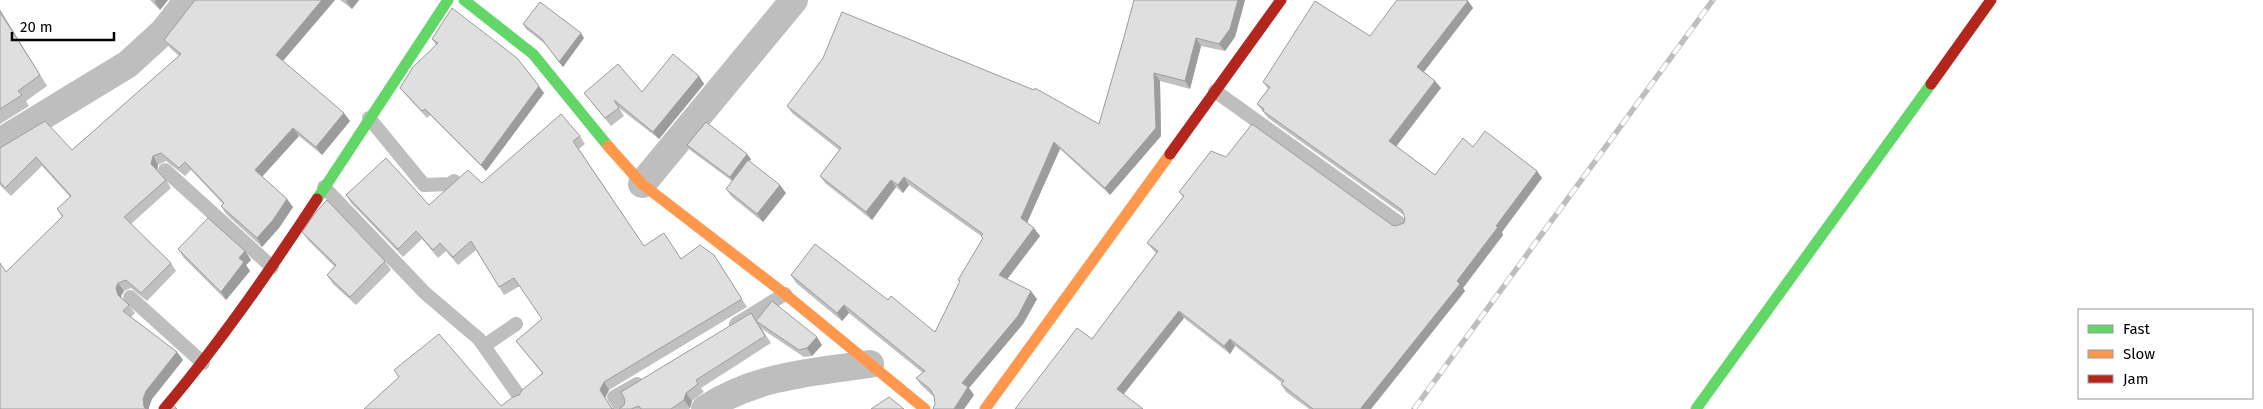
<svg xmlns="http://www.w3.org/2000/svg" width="2263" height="409" font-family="'Fira Sans',sans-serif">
<rect width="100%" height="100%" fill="#fff"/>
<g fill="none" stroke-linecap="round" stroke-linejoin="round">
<path stroke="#bebebe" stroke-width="14" d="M1215,91L1402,225
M369,118L424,185L450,184L454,181
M165,170L272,267
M324,187L425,293L479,339L519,396
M130,297L203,363
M736,324L785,294
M484,346L516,324
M622,409L614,397L637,384"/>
<path stroke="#bebebe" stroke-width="28" d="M0,142L128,64L164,31L188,0
M642,184L794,0
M705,409C754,376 813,372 870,364"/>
<path stroke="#63d668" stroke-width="11" d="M464,0L533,54L608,146
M317,199L448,0
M1696,409L1931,84"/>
<path stroke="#ff974d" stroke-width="11" d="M608,146L642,184L785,294L925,409
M985,409L1170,154"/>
<path stroke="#b3261e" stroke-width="11" d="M1931,84L1991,0
M1170,154L1281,0
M164,409C220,343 269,272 317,199"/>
<g stroke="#bebebe" stroke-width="5.5">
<path id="rail" d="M1414,409L1713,0"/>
</g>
<use href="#rail" stroke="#fff" stroke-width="4" stroke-dasharray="11" stroke-linecap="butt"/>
</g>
<path fill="#c0c0c0" d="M150,0H168L160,10Z
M335,0L283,61L350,121L322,155L299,136L262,176L287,199L293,207L279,228L262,247L226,214L221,206L223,204L191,170L185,176L166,161L158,165L157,170L166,180L171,188L131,224L171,263L176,271L147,301L131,288L124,291L121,296L122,299L129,305L135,313L131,317L177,352L183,360L152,399L149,407V409H0L6,272L62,217L57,209L70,197L42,166L11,196L0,185V148L72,150L179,56L170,48L164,40Z
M340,0H359L352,9Z
M1134,0H1245L1235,37L1225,51L1201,46L1190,89L1160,81L1161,136L1110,195L1060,149L1027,223L1040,236L1007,279L1037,299L1023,324L969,388L974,395L964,409H933L935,404L934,397L921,385L916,378L923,373L849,313L842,321L796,283L791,275L888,300L935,332L960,282L958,280L983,239L981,236L909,185L903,193L896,187L872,220L825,183L820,176L839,150L792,113L787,106L1099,124L1124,37Z
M1468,1L1473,8L1424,72L1435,81L1441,88L1396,146L1435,175L1473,147L1542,178L1502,232L1503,235L1463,288L1465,291L1371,409H1309L1286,392L1281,384L1282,383L1235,346L1230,354L1184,318L1124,394L1015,409L1092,339L1156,253L1153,250L1147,243L1183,197L1179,192L1392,225L1396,226L1404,223L1405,218V216L1268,118L1257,104L1268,89L1263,82L1370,36Z
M0,10L47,86L26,101L29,106L0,124Z
M523,24L584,38L563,67L545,44L526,29Z
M432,39L544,93L486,171L430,115L427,118L405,94L400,88L436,45Z
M699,76L704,84L659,139L619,108L624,116L611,126L584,93L642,92Z
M580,136L585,144L579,149L644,246L681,258L714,255L747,307L609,390L605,398L613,409H364L399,377L394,370L501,406L519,395L542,373L516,341L542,319L520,286L504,295L476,250L458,265L446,251L438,258L422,239L403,257L351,203L346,195L429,205L482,183Z
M687,145L751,159L749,161L786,193L763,222L732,197L726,189L732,181L690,150Z
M302,232L385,261L391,270L356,305L333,284L327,275L335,267L308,240Z
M178,249L245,251L251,260L246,265L250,271L226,300L184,258Z
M756,321L822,345L812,356L804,357L762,329L771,343L701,388L704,392L692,401L690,408L689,409H619Z"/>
<path fill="#9c9c9c" d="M156,0H168L160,10L155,2Z
M322,0H335L281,63L276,55Z
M347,0H359L352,9L346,1Z
M1238,0H1245L1235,37L1225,51L1219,44Z
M1468,1L1473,8L1422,74L1417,67Z
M0,10L47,86L0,12Z
M581,33L584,38L563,67L559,62Z
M1196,38L1201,46L1190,89L1185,81Z
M1154,73L1160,81L1161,136L1110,195L1105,188Z
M699,76L704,84L659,139L653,132Z
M1435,81L1441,88L1395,148L1389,141Z
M539,86L544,93L486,171L481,165Z
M344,113L350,121L322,155L316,147Z
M293,128L299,136L261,178L255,170Z
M1054,142L1060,149L1026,225L1021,218Z
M747,154L751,159L733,182L730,177Z
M153,156L158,165L157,172L151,164Z
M1537,171L1542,178L1502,232L1503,235L1463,288L1465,291L1371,409H1361V408L1457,281L1496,226Z
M904,177L909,185L903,193L898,185Z
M891,180L896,187L872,220L866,212Z
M780,185L786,193L763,222L757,214Z
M287,199L293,207L279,228L262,247L257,238Z
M1034,228L1040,236L1005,282L999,275Z
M245,251L251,260L246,265L250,271L226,300L221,292L239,258Z
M118,283L124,291L121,296L124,303L118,295L116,288Z
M1031,291L1037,299L1023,324L969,388L974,395L964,409H954L962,383Z
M844,305L849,313L842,321L837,313Z
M1179,311L1184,318L1122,396L1117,389Z
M817,337L822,345L812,356L807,348Z
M1230,339L1235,346L1230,354L1224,346Z
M177,352L183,360L152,399L149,407V409H146L144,407L143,399L146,391Z
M604,382L609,390L605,398L600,390Z
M686,393L692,401L690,408L684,400Z"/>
<path fill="#dfdfdf" stroke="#9c9c9c" d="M195,0H322L276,55L344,113L316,147L293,128L255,170L287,199L273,220L257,238L221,206L224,203L185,162L179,168L161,153L153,156L151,164L166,180L124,217L171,263L141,293L126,280L118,283L116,288L118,295L129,305L123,311L177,352L146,391L143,399L144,407L146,409H0V263L6,272L63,216L57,209L71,196L36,157L5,188L0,182V148L45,121L72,150L181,54L164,40Z
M1134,0H1238L1230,29L1219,44L1196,38L1185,81L1154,73L1156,128L1105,188L1054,142L1021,218L1034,228L999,275L1031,291L1018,316L962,383L968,387L954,409H933L935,404L934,396L930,389L916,378L925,371L844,305L837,313L791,275L815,244L888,300L891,296L935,332L960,281L958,280L983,238L981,236L983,234L904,177L898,185L891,180L866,212L820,176L841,148L787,106L823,58L842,12L1034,90L1035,88L1099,124L1124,37Z
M1397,0H1467L1468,1L1417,67L1435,81L1389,141L1435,175L1463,138L1473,147L1485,131L1537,171L1496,226L1498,227L1457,281L1460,284L1361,408V409H1313L1281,384L1284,381L1230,339L1224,346L1179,311L1117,389L1143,409H1015L1077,328L1092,339L1158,251L1147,243L1184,196L1179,192L1211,151L1226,157L1252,124L1392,225L1396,226L1404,223L1405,218L1402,210L1263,111L1264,109L1257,104L1270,87L1263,82L1315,1L1370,36Z
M540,2L581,33L559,62L542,39L523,24Z
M452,8L517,58L539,86L481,165L425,109L422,111L400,88L413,67L438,43L432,39Z
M0,12L40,75L18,91L22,95L0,109Z
M673,54L699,76L653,132L614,100L619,108L605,118L584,93L618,64L642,92Z
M561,114L580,136L573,141L644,246L664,233L681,259L700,245L714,255L742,299L604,382L600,390L612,409H614H364L399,377L394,370L439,334L501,406L513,397L519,395L522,390L543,373L516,341L542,319L514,278L499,287L471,241L453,257L440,243L433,250L416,231L398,249L346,195L386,158L429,205L468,170L482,183Z
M706,122L747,154L730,177L687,145Z
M748,160L780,185L757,214L726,189Z
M327,200L385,261L350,297L327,275L336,265L302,232L316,212Z
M208,218L245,251L239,258L244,262L221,292L178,249Z
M772,301L817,337L807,348L799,350L756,321L765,336L696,380L698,384L686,393L684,400L671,409H641L639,406L631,409H619L624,405L625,400L621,392L751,313L756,321Z
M889,397L904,409H871Z
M174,406L177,409H171Z"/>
<rect x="2078" y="309" width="175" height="90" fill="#ffffff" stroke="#999999"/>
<rect x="2088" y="325" width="25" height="8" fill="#63d668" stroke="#999999"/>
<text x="2123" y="334" font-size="15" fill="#000000">Fast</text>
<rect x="2088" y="350" width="25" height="8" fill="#ff974d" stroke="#999999"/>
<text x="2123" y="359" font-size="15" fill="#000000">Slow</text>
<rect x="2088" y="375" width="25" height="8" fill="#b3261e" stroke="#999999"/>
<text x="2123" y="384" font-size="15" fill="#000000">Jam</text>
<path d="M12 32v8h102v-8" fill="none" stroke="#000000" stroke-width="2.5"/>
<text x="20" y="32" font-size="15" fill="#000000" stroke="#ffffff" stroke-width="4" paint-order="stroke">20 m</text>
</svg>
